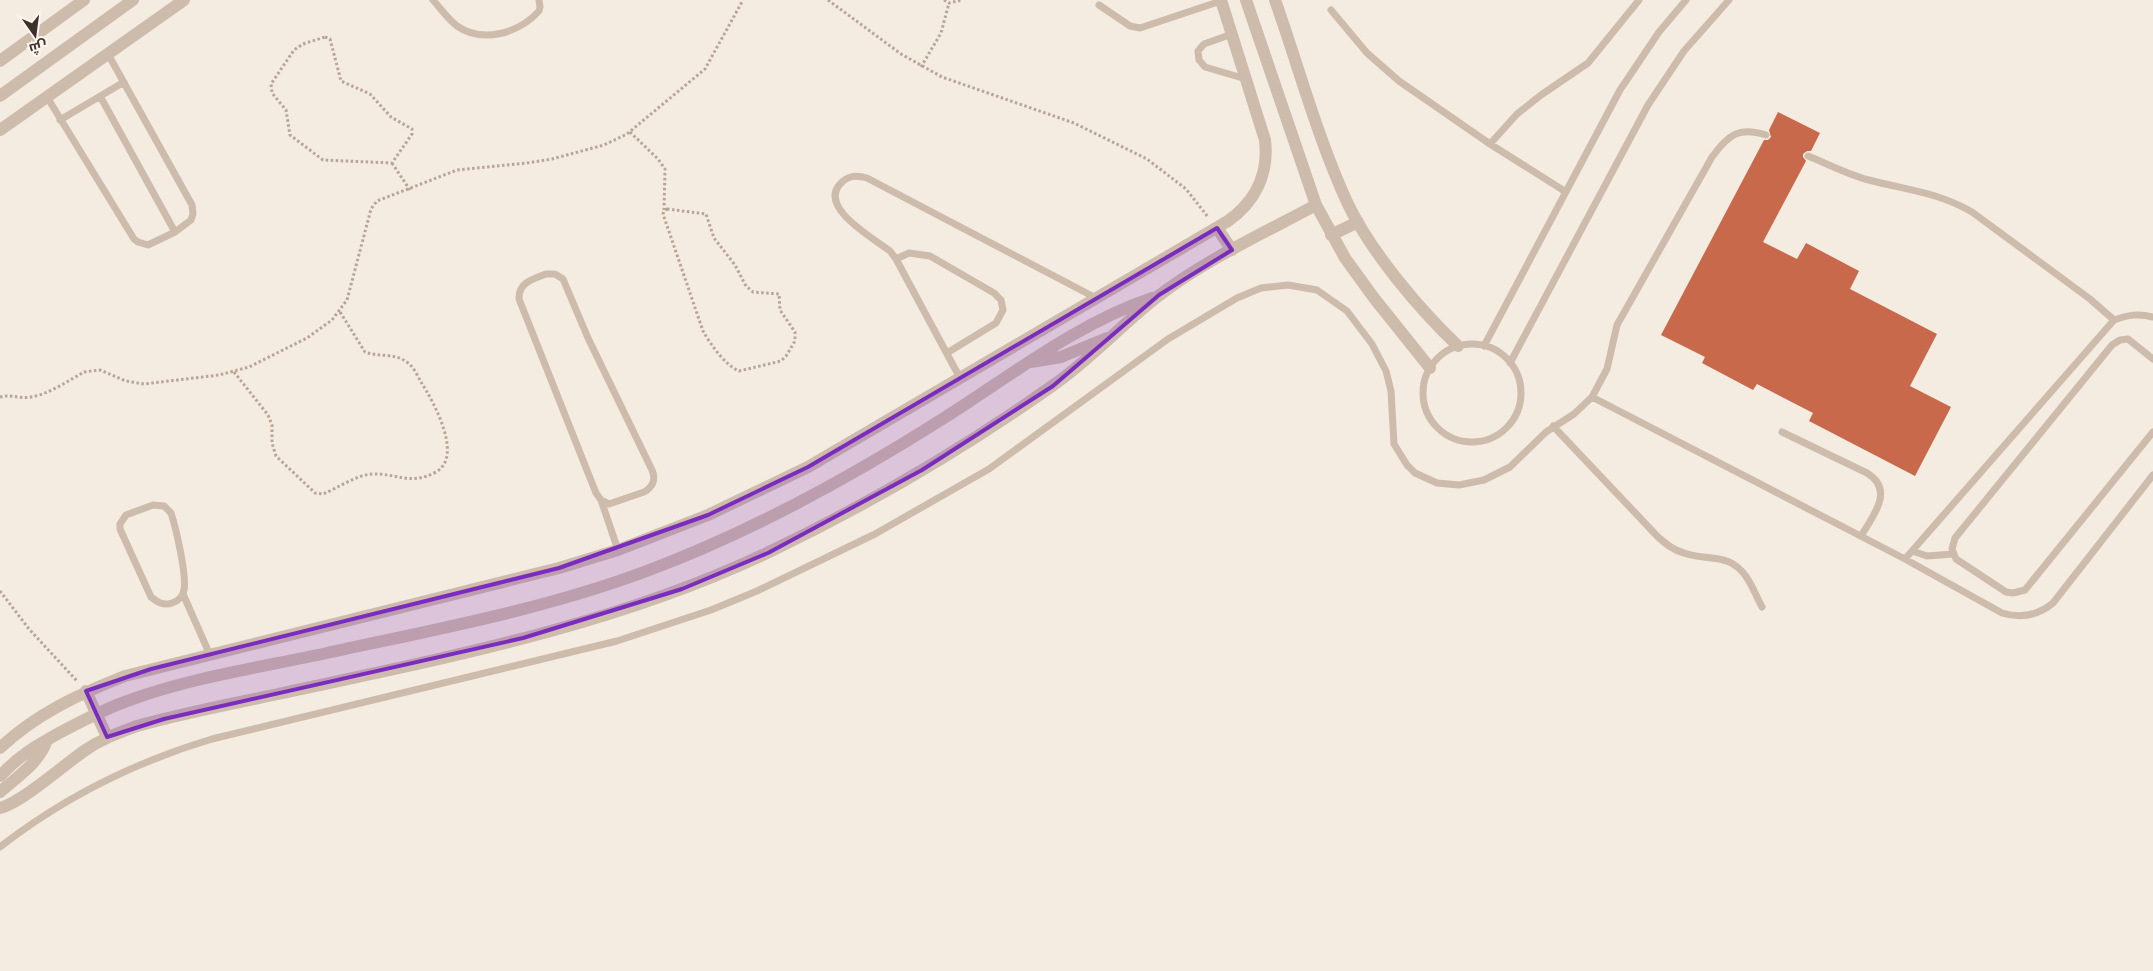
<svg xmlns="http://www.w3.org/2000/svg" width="2153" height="971" font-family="Figtree,Cairo,sans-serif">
<rect width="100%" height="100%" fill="#f4ebe1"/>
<path fill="#c8694b" d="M1778,112L1820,133L1811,151H1807L1803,154V157L1806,161L1763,242L1797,259L1806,243L1859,271L1850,289L1937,334L1910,386L1951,407L1915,476L1809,421L1813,413L1757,384L1753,390L1702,363L1705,357L1661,335L1764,140H1768L1771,137L1769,130Z"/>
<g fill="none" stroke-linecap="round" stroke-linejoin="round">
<path stroke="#b9a596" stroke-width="3" stroke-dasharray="2.5 2.5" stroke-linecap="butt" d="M828,0L901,54L942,77L1074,123L1147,159L1186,189L1208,217
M944,0L949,3L962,0
M325,37L330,39L341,81L370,94L391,117L412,129V134L392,163L323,160L290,135L286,110L272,93L271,84L294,50L303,44Z
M921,67L941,33L949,3
M630,132L658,159L665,169L664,210
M392,163L410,190
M667,209L706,214L714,238L735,265L746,286L753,292L779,294L780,310L795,332V341L786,356L781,361L739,371C725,365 711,345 703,331L663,214L664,211Z
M234,372L268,415L272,425V443L276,456L315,493L323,494C338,488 356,475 372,474C397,473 410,486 436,472C464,456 433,401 421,382C417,375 413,365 405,361C394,353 377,357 365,352L340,312
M0,397C10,394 20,399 31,397C49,394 68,381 84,372L100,370L126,381L144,384L219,375L249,367L307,338L332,320L347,300L371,209L377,201L457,170L527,163L552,159L604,145L627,134L705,69L743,0
M0,591L29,629L77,681"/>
<path stroke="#cdbbac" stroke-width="7" d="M433,0C441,9 448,19 457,26C483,44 519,33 539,11L540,7L539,0
M1099,5L1130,26L1140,28L1221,1
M1331,10L1367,53L1399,81L1490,144L1566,192
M1232,34L1204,44L1198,51L1199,60L1205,67L1246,79
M100,96L175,232
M47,97L134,239L138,242L148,245L175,232L191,220L193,214L192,205L108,54
M60,120L124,82
M1490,144L1517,114L1541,95L1588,63L1639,0
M1808,156C1828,164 1849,175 1869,180C1906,190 1938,192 1972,212L2090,299L2114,320
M896,259L909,253L930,256L994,293L1001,300L1003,310L996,323L947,353
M546,274H555L563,279L588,338L652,470C656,479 653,487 644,492L609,504L601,500L596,493L519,299C518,283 533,279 546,274Z
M1423 393a49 49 0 1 1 98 0a49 49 0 1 1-98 0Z
M1484,346L1620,90L1659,32L1686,0
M2153,359L2128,339L2120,340L2112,345L1955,538L1952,549L1956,559L2006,592L2013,593L2025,590L2153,432
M1510,363L1648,105L1684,51L1729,0
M960,378L896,259L890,251C873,238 817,207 841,183C849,175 857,175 867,178L1096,298
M1592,397L1905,559L2002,613C2021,619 2037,616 2053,603L2153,475
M1553,426L1658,537C1666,544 1673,550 1684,553C1708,562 1729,551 1747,578C1753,587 1757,598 1762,607
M1782,432L1867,473C1895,490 1873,516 1861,536
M601,500L618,550
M153,505L164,506L171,513C176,528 187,576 184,590C183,596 178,601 172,603C163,606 157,602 151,597L120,529V524L126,515Z
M1912,551L1927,556L1953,554
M1905,559L2114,320C2128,315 2138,313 2153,317
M183,594L210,655
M0,847C63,798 135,762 212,739L617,641L711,610L757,591L875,534L989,469L1168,339L1237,298L1261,288L1288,285L1317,290L1347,311L1372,344L1386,371L1391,391L1394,444L1407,465L1415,473L1437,483L1459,485L1484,480L1510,467L1546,432L1574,414L1592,397L1607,369L1617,325L1712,157C1728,135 1739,126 1766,135"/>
<path stroke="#cdbbac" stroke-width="12" d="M1246,0L1316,205L1345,258L1374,298L1430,368
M1275,0C1298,65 1318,139 1347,202C1370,251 1419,309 1458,346
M0,61L84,0
M0,96L133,0
M0,130L184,0
M1217,228L1232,250
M1331,235L1358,222
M1031,362L1061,357L1107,338
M86,691L107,737
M0,748C36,714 79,694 125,676L559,568L618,550L708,515L808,467L1228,221C1256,201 1269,173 1265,140L1221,0
M0,776C21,754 36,746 61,732C84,720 106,708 130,700C193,677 262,667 327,653C437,629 547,609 652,569C755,530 851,477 944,418C1012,375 1076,324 1152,298
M0,792C17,777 40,762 47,740
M0,808C21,803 64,765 84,751C101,739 118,733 137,726C183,713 231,704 278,694C444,658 614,626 769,552C867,505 963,449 1052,386C1090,360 1120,326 1157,297C1205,260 1262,234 1316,205"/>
</g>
<path fill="#7b2cbf" fill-opacity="0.2" stroke="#7b2cbf" stroke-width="4" stroke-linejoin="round" d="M1217,228L1232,250L1159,295L1053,386L922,470L768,553L682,589L523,638L164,719L107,737L86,691L151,669L559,568L708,515L808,467Z"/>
<g transform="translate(35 35) rotate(166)" stroke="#fbf5ee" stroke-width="4" paint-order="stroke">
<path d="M0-4L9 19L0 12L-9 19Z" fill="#3b302b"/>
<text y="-8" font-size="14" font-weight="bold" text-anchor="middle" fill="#3b302b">ش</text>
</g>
</svg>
